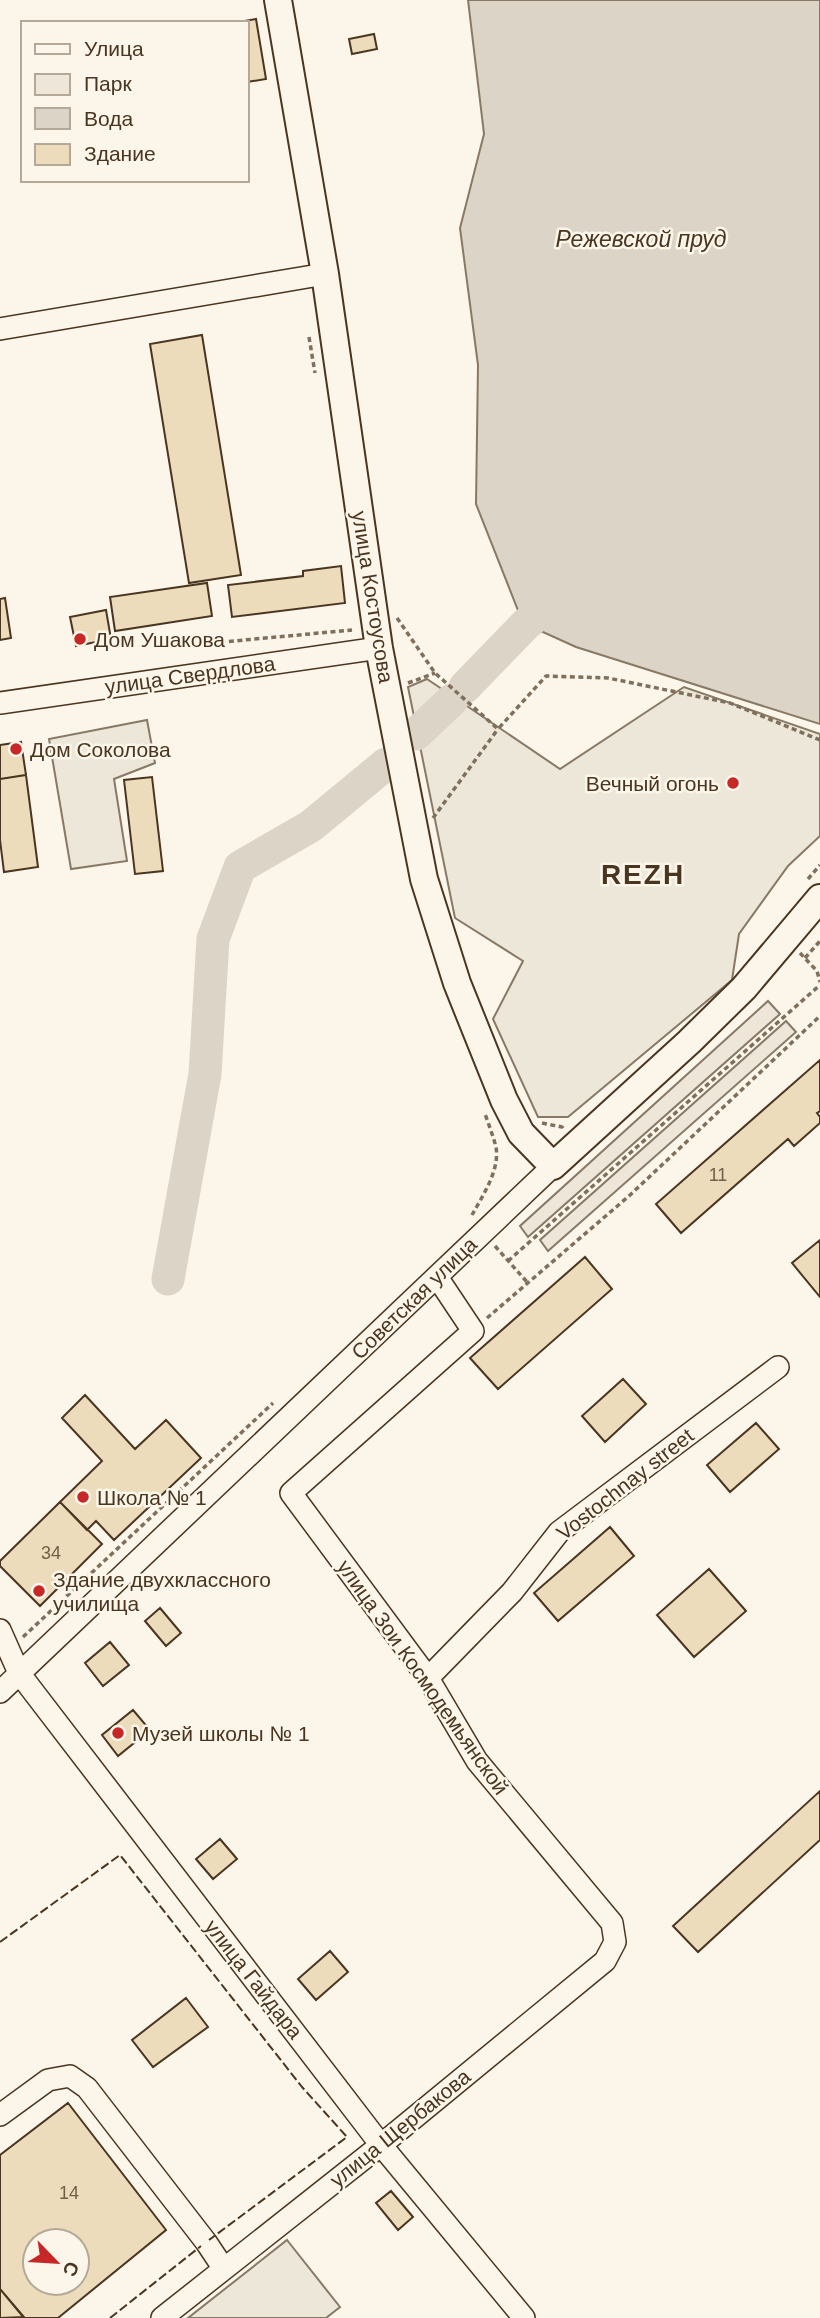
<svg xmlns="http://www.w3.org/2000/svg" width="820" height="2318" font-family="Helvetica,sans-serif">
<rect width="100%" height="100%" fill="#fbf6e9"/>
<path fill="#ede6d9" stroke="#887966" stroke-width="2" d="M768,1001L780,1014L528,1237L520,1226Z
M786,1021L796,1032L548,1251L540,1240Z"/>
<path fill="#ede7d9" stroke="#887966" stroke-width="2" d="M427,679L560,769L684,687L820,734V836L788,866L739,934L732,980L568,1117H538L493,1019L523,961L455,918L408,687Z
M147,720L155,763L114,779L127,861L71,869L49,739Z
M287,2240L340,2307L326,2318H188Z"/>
<path fill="#dcd4c6" stroke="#887966" stroke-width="2" d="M468,0H820V724L576,647L523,623L476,504L478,365L460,228L484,134Z"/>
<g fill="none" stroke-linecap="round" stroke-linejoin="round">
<path stroke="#dcd4c6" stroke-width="33" d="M465,687L526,624L559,597
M416,734L452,700
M168,1279L205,1074L213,939L240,867L311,826L386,764"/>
</g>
<path fill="#ecdcbc" stroke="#4a3520" stroke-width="2" fill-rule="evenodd" d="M256,19L266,79L247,82V23H233Z
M374,34L377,49L352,54L349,39Z
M202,335L241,575L189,583L150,344Z
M341,566L345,603L232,617L228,585L303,576V571Z
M207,583L212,616L115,631L110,597Z
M5,598L11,638L0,640V599Z
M106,610L111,639L76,646L70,617Z
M21,742L26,775L0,779V745Z
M26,775L38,867L4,872L0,840V779Z
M152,777L163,871L135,874L124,780Z
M820,1060V1111L817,1113L820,1117V1123L794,1146L788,1139L681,1233L656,1204Z
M820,1240V1297L792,1263Z
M585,1257L612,1289L498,1389L470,1358Z
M623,1379L646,1404L605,1442L582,1416Z
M85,1395L135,1449L166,1420L201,1458L114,1540L96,1521L87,1530L60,1502L102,1461L62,1418Z
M756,1423L779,1449L730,1492L707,1465Z
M60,1502L102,1544L40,1606L0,1566V1561Z
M610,1527L634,1556L558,1621L534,1593Z
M709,1569L746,1611L694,1657L657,1615Z
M160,1608L181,1633L166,1646L145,1621Z
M110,1642L129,1665L103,1686L85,1663Z
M133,1710L150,1730L118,1756L102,1735Z
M820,1791V1840L698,1952L673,1926Z
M220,1839L237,1859L213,1879L196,1859Z
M330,1951L348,1972L316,2000L298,1979Z
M186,1998L208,2027L153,2067L132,2040Z
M68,2103L166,2230L58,2318H24L0,2289V2155ZM35,2241H77V2283H35Z
M391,2191L413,2217L398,2230L376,2203Z
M0,2289L24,2317L0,2318Z"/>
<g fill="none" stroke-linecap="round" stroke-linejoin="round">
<g stroke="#4a3520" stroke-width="24">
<path id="minor" d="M0,329L325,274
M0,703L379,648
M0,1630L19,1673L381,2145L524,2318
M428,1678L512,1592L559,1532L778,1367
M0,1692L553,1166
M0,2115L48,2080L70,2076L87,2088L206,2242L224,2269
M162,2318L381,2145L605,1961L615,1942L612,1923L477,1761L428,1678L291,1493L473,1331L437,1277"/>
</g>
<g stroke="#4a3520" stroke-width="30">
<path id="major" d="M278,0L325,274L379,648L424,879L457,983L504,1100L521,1133L553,1166L689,1042L744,988L820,898"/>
</g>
<path stroke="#7f6f5c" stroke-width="3.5" stroke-dasharray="5 3.5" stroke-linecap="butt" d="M309,337L315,373
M397,618L435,673L498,729L546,676L608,678L730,703L820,740
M212,643L352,630
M408,683L435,673
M433,818L498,729
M808,879L820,865
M800,953L817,971L820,982
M805,958L820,941
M542,1123L562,1127L564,1124
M472,1215C483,1195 500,1170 496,1147C493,1136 489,1125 485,1114
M495,1246L527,1282
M508,1261L820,985
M487,1318L629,1196L820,1016
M23,1637L273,1403"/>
<use href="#minor" stroke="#fbf6e9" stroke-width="21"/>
<use href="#major" stroke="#fbf6e9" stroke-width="26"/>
<path stroke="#4a3520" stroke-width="2" stroke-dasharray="9 3.5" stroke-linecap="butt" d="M0,1942L120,1855L302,2087L347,2137L209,2240
M110,2318L201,2246"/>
</g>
<g fill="#c62828" stroke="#fbf6e9" stroke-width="2.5">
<circle cx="80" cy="639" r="7"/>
<circle cx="16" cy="749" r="7"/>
<circle cx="733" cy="783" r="7"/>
<circle cx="83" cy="1497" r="7"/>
<circle cx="39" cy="1591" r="7"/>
<circle cx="118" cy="1733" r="7"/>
</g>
<g text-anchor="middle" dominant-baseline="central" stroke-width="5" stroke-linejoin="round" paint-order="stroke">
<g font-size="18" fill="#725f47">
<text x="718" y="1175">11</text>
<text x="51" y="1553">34</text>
<text x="69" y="2193">14</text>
</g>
<g font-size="21" fill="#4a3520" stroke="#fbf6e9">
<text transform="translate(373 597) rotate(81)">улица Костоусова</text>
<text transform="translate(190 675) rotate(-8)">улица Свердлова</text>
<text transform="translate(414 1298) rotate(-44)">Советская улица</text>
<text transform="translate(625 1484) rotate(-38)">Vostochnay street</text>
<text transform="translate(423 1677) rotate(55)">улица Зои Космодемьянской</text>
<text transform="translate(254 1979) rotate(52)">улица Гайдара</text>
<text transform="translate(400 2128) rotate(-39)">улица Щербакова</text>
</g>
<g font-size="21" fill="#4a3520" stroke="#fbf6e9" text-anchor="start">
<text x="94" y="639">Дом Ушакова</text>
<text x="30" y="749">Дом Соколова</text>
<text x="719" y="783" text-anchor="end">Вечный огонь</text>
<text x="97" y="1497">Школа № 1</text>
<text x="53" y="1579">Здание двухклассного<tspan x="53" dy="24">училища</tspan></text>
<text x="132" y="1733">Музей школы № 1</text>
</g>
<g font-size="23" font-style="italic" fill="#4a3520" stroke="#fbf6e9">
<text x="641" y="239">Режевской пруд</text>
</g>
<g font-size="28" font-weight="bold" letter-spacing="2" fill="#4a3520" stroke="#fbf6e9">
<text x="643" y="874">REZH</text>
</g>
</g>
<rect x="21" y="21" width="228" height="161" fill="#fbf6e9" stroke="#b4a999" stroke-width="2"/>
<rect x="35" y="44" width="35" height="10" fill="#fbf6e9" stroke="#b4a999" stroke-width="2"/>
<text x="84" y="56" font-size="21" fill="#4a3520">Улица</text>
<rect x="35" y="74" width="35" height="21" fill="#ede6d9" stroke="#b4a999" stroke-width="2"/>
<text x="84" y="91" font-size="21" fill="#4a3520">Парк</text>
<rect x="35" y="108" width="35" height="21" fill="#dcd4c6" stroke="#b4a999" stroke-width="2"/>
<text x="84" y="126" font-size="21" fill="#4a3520">Вода</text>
<rect x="35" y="144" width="35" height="21" fill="#ecdcbc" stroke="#b4a999" stroke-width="2"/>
<text x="84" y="161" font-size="21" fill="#4a3520">Здание</text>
<g transform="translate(56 2262) rotate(115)"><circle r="33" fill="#fbf6e9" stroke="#b4a999" stroke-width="2"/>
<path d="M0-5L12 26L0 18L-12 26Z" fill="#c62828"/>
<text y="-10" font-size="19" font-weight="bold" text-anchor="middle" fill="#4a3520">С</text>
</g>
</svg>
